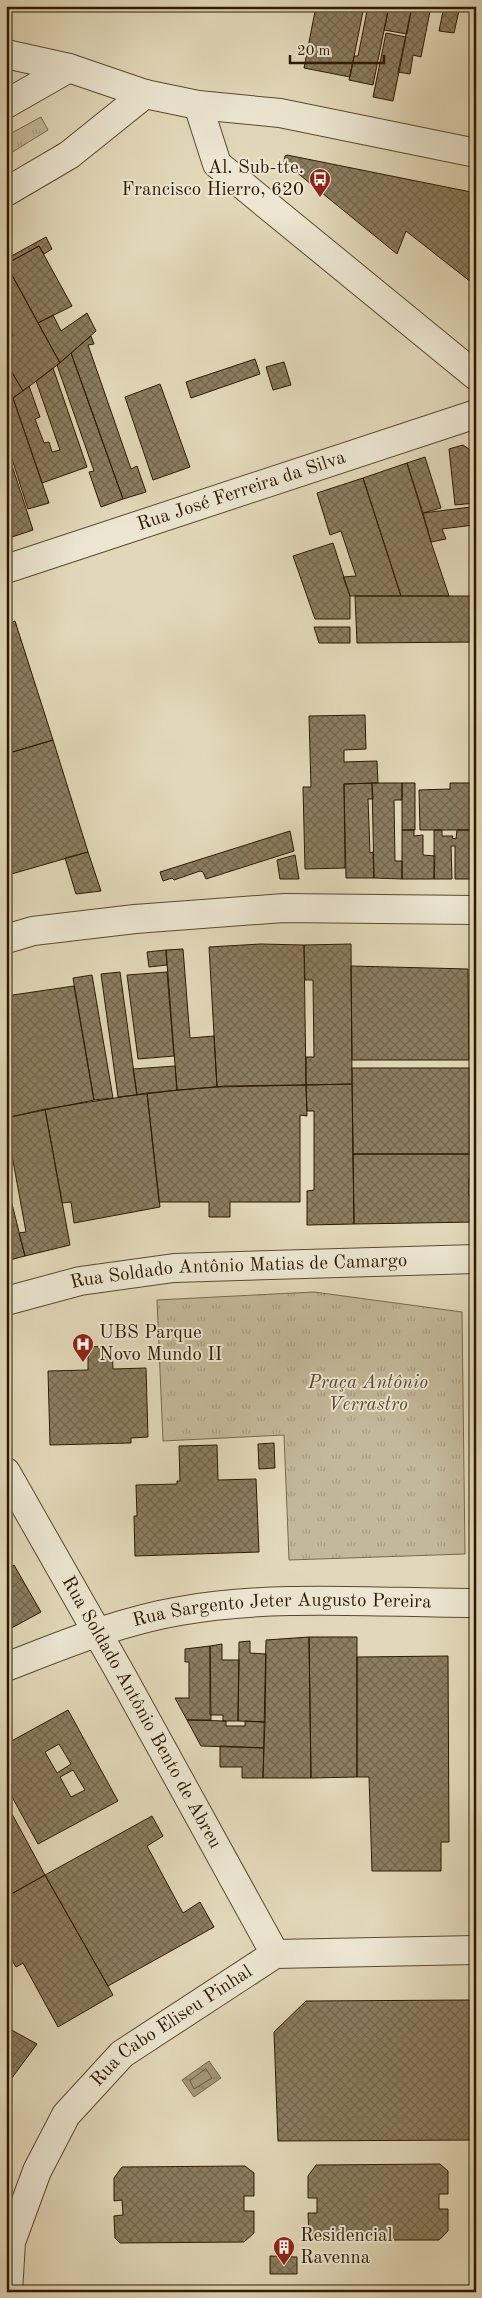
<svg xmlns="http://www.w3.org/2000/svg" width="482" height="2298" font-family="'Old Standard TT',serif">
<defs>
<pattern id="park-tufts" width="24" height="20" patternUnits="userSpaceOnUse" patternTransform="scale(1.25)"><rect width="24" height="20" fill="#c3b89a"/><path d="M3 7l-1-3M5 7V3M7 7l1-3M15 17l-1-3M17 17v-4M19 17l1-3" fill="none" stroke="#a89e83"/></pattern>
<pattern id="water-ripples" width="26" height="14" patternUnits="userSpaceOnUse" patternTransform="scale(1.25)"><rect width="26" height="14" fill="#a4977a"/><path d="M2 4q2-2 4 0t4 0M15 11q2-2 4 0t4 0" fill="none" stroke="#867a62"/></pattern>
<pattern id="building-cross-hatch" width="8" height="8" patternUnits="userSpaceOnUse" patternTransform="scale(1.25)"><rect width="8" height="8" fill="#8b7d60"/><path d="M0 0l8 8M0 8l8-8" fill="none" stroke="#72664d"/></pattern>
</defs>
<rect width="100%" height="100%" fill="#e2d8b9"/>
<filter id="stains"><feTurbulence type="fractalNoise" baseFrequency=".004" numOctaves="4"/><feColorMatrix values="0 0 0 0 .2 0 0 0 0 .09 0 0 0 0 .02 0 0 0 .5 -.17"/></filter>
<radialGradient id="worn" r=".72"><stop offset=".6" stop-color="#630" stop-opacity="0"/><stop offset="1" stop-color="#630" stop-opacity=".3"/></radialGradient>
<path fill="url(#park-tufts)" stroke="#78694d" d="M41,117L48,130L6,156V136Z
M314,1292L462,1312L465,1554L289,1560L284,1435L163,1441L157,1300Z"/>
<path fill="url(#water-ripples)" stroke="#746549" d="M209,2061L221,2078L194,2097L182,2080Z"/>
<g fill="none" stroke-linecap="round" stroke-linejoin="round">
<path stroke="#68583d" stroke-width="1" d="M206,2069L212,2078L194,2089L190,2081Z"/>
</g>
<path fill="url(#building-cross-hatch)" stroke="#2d1a00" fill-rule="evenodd" d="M316,6H364L350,77L304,68Z
M368,6H389L373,85L349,80L354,56H358Z
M389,6H412L407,34L384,30Z
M412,6H431L421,57L413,55L410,74L398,72Z
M444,6H460L454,33L439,31Z
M386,33L406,37L393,101L373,97Z
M287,155L476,193V286L406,231L397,254L284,162L285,156Z
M46,237L52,249L44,254L39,246L6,264V259Z
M39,246L72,306L38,323L6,264Z
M6,264L60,363L23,391L6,362V340L13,336L6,324Z
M87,313L96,331L60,363L38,323L53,315L61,331Z
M91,336L94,344L88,345L131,469L137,466L146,492L123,499L71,353Z
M71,353L123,499L101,507L89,472L94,471L57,365Z
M255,359L260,374L191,398L186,382Z
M284,362L291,385L273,390L266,367Z
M8,366L23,391L13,398L49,503L28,509L6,440V367Z
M53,368L87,467L42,483L13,398L29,386L40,417L35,419L44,443L49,442L52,452L60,450L36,381Z
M160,384L190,467L153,480L125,397Z
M463,445L476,454V503L455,505L449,449Z
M6,447L33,530L12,537L6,522Z
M425,457L441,508L423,513L407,463Z
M407,463L431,542L449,596H401L363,478Z
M363,478L401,596H350L343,577L356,576L341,531L330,535L317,493Z
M471,507L474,525L442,529L446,539L431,542L423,513Z
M6,522L12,537L6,539Z
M333,543L350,596V619H315L293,556Z
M355,596H476V642L357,643Z
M15,621L53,740L6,754V624Z
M314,627H350V643H319Z
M365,715L366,749L344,750V762L377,761L378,783L344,784L345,868L305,869L303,787H311L309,716Z
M53,740L88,852L8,875L6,754Z
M372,783L373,799H368L370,853L373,852L374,878H346L344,784Z
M372,783H402V800H394L395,861H402V879L374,878Z
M402,783H415V830H402Z
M450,783H476V808H472V830H420L419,790L450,789Z
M402,830H414V836L423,835V855L435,856L434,879H402Z
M434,830H442V836H453L452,838L456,839L457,830H476V879H455V846H451L452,879H434Z
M290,831L294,851L206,879L203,872L200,871L174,880L172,878L163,881L160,872Z
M88,852L101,891L76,894L65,858Z
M295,855L299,879H280L277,860Z
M261,944L304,945L306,1085L217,1087L209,947Z
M351,944L352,1084L306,1085V1057H314L313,980H305L304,945Z
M183,949L190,1038L214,1036L217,1087L177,1090L166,950Z
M166,950L167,965L149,967L147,952Z
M351,966L468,969L469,1060H352Z
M120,972L137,1095L118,1097L101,974Z
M167,972L174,1056L138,1059L127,975Z
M92,975L113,1098L94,1100L73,978Z
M74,986L94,1100L10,1117L6,1100H10L6,1080V996Z
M175,1066L177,1090L137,1095L133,1069Z
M352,1068H470V1154H353Z
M352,1084L354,1224L307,1225V1191L314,1190V1111H307L306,1085Z
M306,1085L307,1116L300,1115V1202H230V1217H209V1202H159L147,1093L225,1086Z
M147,1093L160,1207L74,1223L71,1202L62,1203L45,1109Z
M7,1104L10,1117L6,1118V1104Z
M45,1109L70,1245L25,1256L19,1233L26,1232L11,1150L6,1151V1118Z
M470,1135H476V1154H470Z
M353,1154H476V1179H469V1196H476V1222L354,1224Z
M6,1180L25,1256L6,1261Z
M112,1346L113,1369L146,1368L148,1437L131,1438V1443L50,1445L48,1371L88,1370V1347Z
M274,1443L275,1468L259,1469L258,1444Z
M217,1445L218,1480L256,1479L259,1552L135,1556L134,1516H137L136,1485L177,1484V1481H180L179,1446Z
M14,1565L41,1612L6,1631V1570Z
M309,1637H357V1777L311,1778Z
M309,1637L311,1778H263L266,1640Z
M250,1641V1653L266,1654L265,1722L238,1721L239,1642Z
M222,1644V1660H239L238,1721H223V1715H210V1646Z
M210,1646L211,1720H187L175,1698H189V1662H185V1649Z
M448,1656L449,1842H441V1871H372L369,1777H357V1657Z
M68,1710L118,1801L38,1844L6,1786V1744ZM59,1744L71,1764L57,1773L45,1752ZM73,1770L85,1790L71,1797L60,1777Z
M187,1720L226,1721V1726H245V1721L265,1722L264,1748L201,1746Z
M220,1746L264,1748L263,1778H242V1767H220Z
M6,1803L45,1875L6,1897Z
M152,1816L163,1836L147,1846L183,1913L200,1902L214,1927L108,1986L45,1875Z
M45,1875L113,1995L58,2027L23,1963L16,1967L6,1950V1897Z
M476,2000V2140L278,2141L274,2032L306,2001Z
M6,2027L37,2044L6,2086Z
M440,2164L448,2171V2194H439V2209H448V2231L439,2240H314L309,2235L308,2213H317V2198H308V2176L316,2165Z
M245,2166L254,2173V2196H244V2211H254V2233L244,2242L120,2243L115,2238L114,2216L123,2215L122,2200L114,2201V2178L122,2167Z
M270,2256L297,2257V2274H270Z"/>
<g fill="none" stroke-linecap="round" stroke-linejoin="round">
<g stroke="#5a4a2e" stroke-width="30">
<g id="street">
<path d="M6,54L69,68L145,94L198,105L280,113L476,153"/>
<path d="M6,104L69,68"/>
<path d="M198,105L217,164L476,376"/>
<path d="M6,192L69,155L145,94"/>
<path id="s1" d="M6,569L476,414"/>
<path d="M6,939L33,931L135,919L284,908L476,910"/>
<path id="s2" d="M6,1301L80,1281L174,1268L476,1259"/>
<path id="s3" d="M6,1472L122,1676L275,1954"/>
<path id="s4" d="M6,1667C63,1645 120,1621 180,1611C273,1594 381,1603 476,1603"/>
<path id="s5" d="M8,2292L11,2242L37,2171L66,2115L122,2054L275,1954L476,1950"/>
</g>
</g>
<use href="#street" stroke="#ece6d2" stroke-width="28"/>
</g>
<defs>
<g id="bus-pin" transform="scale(1.125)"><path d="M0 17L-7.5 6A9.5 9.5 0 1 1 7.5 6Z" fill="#8f2418" stroke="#ece6d2"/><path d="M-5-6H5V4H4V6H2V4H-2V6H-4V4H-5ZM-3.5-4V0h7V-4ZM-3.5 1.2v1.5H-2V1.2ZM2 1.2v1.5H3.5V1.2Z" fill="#fff"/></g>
<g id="hospital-pin" transform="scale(1.125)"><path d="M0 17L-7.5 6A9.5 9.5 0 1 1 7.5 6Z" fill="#8f2418" stroke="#ece6d2"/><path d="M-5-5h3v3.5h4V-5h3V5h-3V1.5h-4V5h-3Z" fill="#fff"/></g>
<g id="building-pin" transform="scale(1.125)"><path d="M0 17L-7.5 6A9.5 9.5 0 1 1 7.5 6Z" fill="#8f2418" stroke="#ece6d2"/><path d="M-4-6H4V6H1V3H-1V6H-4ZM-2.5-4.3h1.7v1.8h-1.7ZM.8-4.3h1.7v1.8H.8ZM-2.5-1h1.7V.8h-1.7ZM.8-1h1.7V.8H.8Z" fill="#fff"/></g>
</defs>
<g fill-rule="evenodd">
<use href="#bus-pin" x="320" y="179"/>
<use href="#hospital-pin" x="83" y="1344"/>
<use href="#building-pin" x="284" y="2247"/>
</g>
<g text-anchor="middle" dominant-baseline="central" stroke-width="4" stroke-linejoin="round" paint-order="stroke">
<g font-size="19" fill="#2d1a00" stroke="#ece6d2" text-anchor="start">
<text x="304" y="168" text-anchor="end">Al. Sub-tte.<tspan x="304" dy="22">Francisco Hierro, 620</tspan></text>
<text x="99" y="1333">UBS Parque<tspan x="99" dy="22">Novo Mundo II</tspan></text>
<text x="300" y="2236">Residencial<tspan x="300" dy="22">Ravenna</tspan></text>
</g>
<g font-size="19" fill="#2d1a00" stroke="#ece6d2">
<text stroke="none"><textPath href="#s1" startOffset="248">Rua José Ferreira da Silva</textPath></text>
<text stroke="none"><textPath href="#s2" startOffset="236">Rua Soldado Antônio Matias de Camargo</textPath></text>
<text stroke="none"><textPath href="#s4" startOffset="285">Rua Sargento Jeter Augusto Pereira</textPath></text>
<text stroke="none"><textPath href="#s3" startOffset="276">Rua Soldado Antônio Bento de Abreu</textPath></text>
<text stroke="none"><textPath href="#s5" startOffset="328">Rua Cabo Eliseu Pinhal</textPath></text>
</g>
<g font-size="19" font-style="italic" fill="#5a492e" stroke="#ece6d2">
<text x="368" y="1383">Praça Antônio<tspan x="368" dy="22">Verrastro</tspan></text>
</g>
</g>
<rect width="482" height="2298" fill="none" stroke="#e2d8b9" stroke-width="25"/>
<rect x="8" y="8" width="467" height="2283" fill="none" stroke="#2d1a00" stroke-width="2.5"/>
<rect x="12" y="12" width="457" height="2273" fill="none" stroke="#2d1a00"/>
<path d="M290 55v8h94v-8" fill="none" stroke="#2d1a00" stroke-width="2.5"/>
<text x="297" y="55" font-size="15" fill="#2d1a00" stroke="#ece6d2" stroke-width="4" paint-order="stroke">20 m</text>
<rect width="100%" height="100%" filter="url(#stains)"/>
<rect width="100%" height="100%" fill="url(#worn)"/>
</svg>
